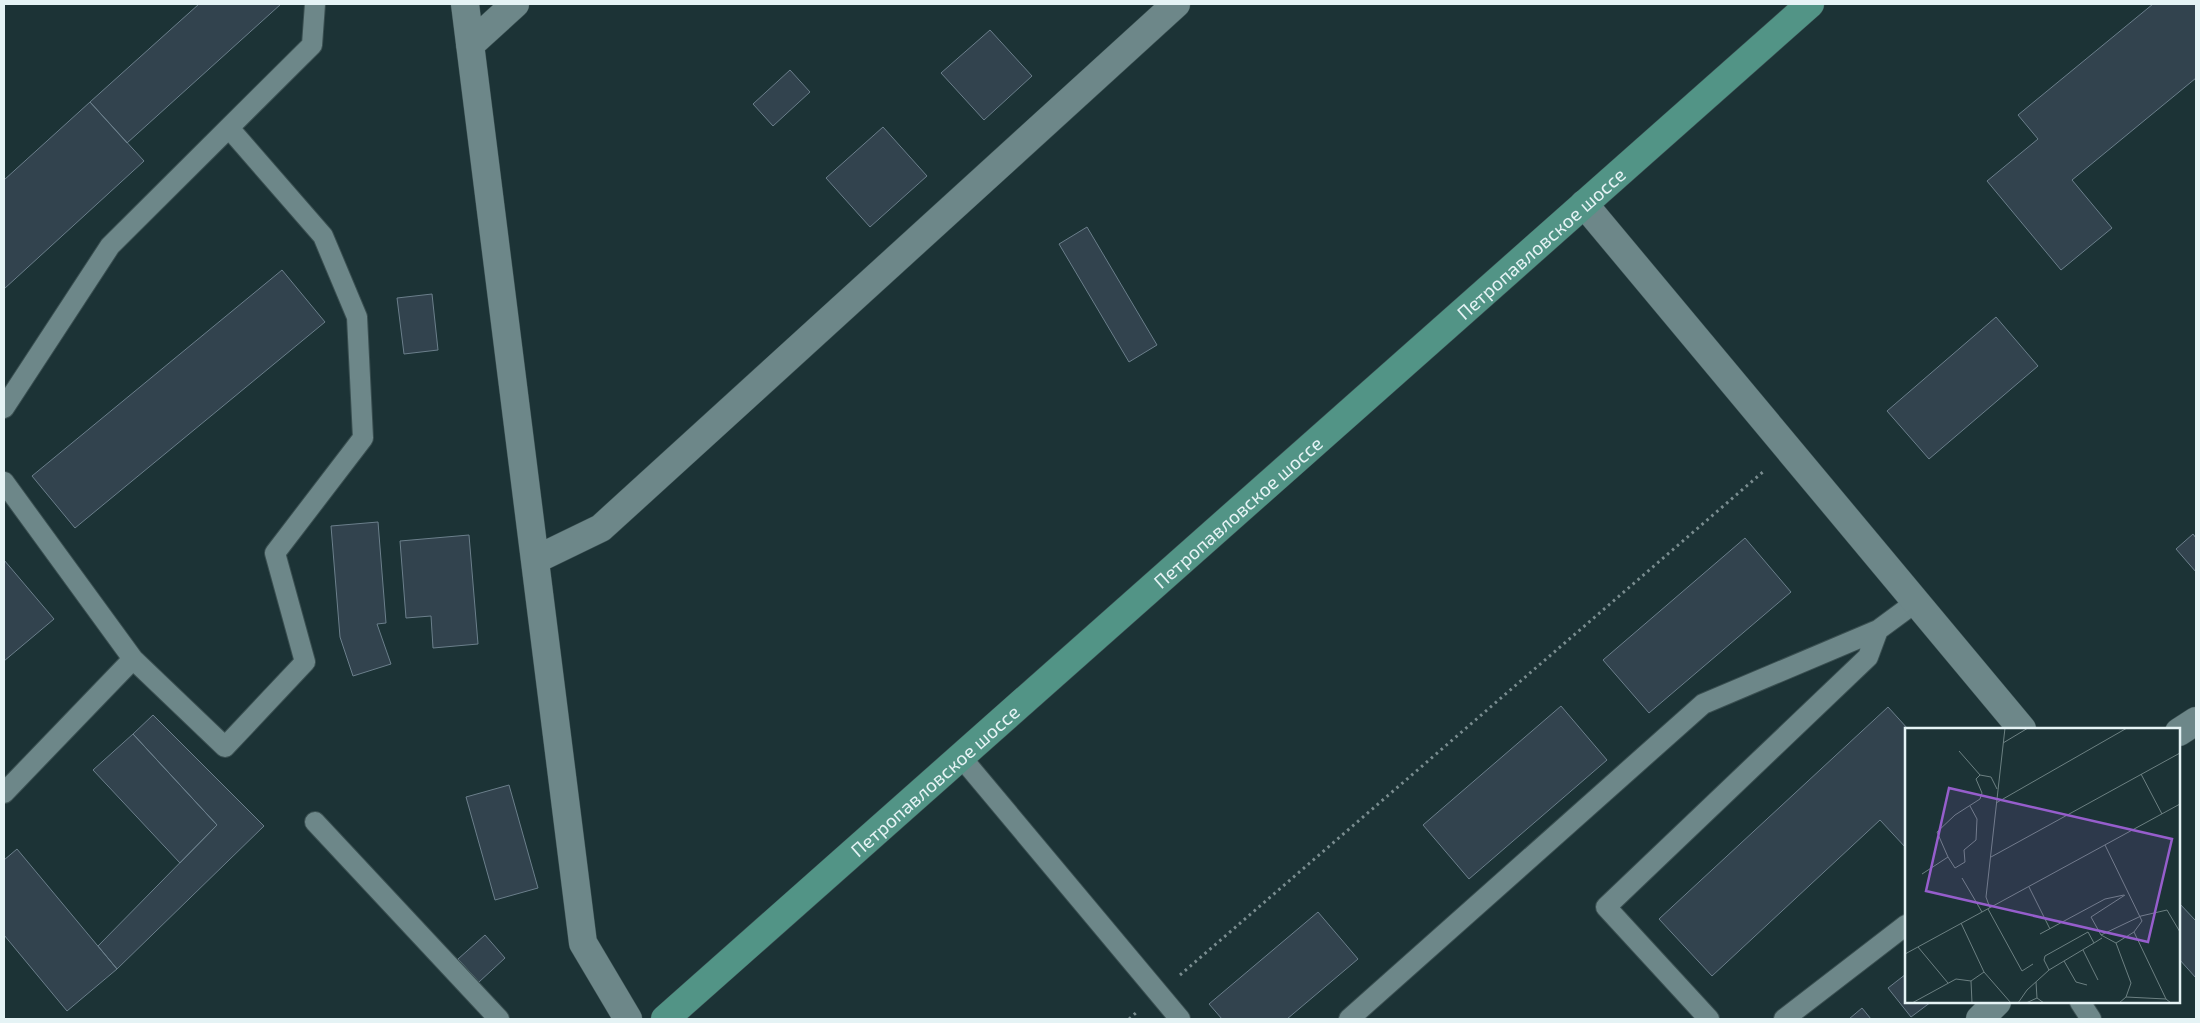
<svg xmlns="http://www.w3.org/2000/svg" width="2200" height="1023" font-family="'Exo 2',sans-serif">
<rect width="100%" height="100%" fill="#1c3336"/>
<path fill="#32434e" stroke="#6b7f8b" d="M199,4H281L127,143L90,102Z
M2153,4H2196V78L2072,180L2112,228L2061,270L1987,181L2038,139L2018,115Z
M990,30L1032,76L984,120L941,73Z
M790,70L810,92L773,126L753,104Z
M90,102L144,161L4,289V180Z
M883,127L927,176L870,227L826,178Z
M1087,227L1157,345L1129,362L1059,244Z
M282,270L325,322L75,528L32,476Z
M432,294L438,350L404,354L397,298Z
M1996,317L2038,366L1929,459L1887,411Z
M378,522L386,623L377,624L391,664L353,676L340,637L331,526Z
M2193,534L2196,538V572L2176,549Z
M469,535L478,644L433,648L431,616L406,618L400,541Z
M1745,538L1791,592L1649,713L1603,660Z
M4,560L54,619L4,661Z
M1561,706L1607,760L1469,879L1423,825Z
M1888,707L1908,729H1906V848L1880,820L1712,976L1659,919Z
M153,715L264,826L117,969L98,946L217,825L133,734Z
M133,734L217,825L180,863L93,770Z
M509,785L538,888L495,900L466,797Z
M17,849L117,969L67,1011L4,935V860Z
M2179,903L2196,921V978L2179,959Z
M1318,912L1358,959L1287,1019H1222L1209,1004Z
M485,935L505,958L479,982L458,959Z
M1906,974V1002H1931L1911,1017L1888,988Z
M1862,1008L1871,1019H1849Z"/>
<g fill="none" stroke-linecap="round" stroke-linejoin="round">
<g stroke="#3a4f51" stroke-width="22">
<path id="service" d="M4,408L110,246L312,45L315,4
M4,482L133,659L4,793
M133,659L225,747L305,662L275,553L363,438L357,317L323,236L229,128
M961,757L1180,1019
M315,822L499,1019
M2080,1002L2091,1019
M1349,1019L1703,704L1878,630L1916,602
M1709,1019L1606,907L1868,657L1878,630
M1784,1019L1906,925"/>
</g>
<g stroke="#3a4f51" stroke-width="29">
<path id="minor" d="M465,4L583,943L628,1019
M470,45L515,4
M1584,204L2022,729
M535,560L601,528L1176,4
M2179,732L2196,721
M1980,1019L1997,1002"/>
</g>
<g stroke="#3a4f51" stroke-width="29">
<g id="primary">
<path id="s1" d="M665,1019L1810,4"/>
</g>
</g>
<path stroke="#7a8d90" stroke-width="3" stroke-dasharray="2.5 4" stroke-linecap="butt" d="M1180,975L1764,471
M1129,1019L1138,1011"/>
<use href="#service" stroke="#6d8789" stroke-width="20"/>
<use href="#minor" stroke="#6d8789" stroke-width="28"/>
<use href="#primary" stroke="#529486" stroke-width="28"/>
</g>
<g text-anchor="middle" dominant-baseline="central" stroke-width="5" stroke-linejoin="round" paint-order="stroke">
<g font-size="19" fill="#e5f3f5" stroke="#1c3336">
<text stroke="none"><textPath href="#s1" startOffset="1170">Петропавловское шоссе</textPath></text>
<text stroke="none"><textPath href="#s1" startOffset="765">Петропавловское шоссе</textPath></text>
<text stroke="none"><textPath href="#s1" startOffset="360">Петропавловское шоссе</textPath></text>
</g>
</g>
<g transform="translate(1905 728)">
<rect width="275" height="275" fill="#1c3336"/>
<path fill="none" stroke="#6c8082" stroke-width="1" d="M98,15L123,0M54,23L75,47M236,46L257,86M91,75L222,0M200,117L237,193L229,204L211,215L226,255L221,269L214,275M43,129L50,140L60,134L59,122L71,112L72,91L65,78M86,129L275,25M17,146L43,129L32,104L50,87L75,71L77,65L71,51L75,47L86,49L92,61M57,150L77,184M124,159L145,201M220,167L186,189L196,207L236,188L262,182L275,204M85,180L81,169L100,0M83,181L117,243L128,236M56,195L79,244L106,275M229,204L261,271M135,206L200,171L219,167M196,207L211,215M189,215L183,204L140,228L139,232L144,242L189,215L197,210M13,219L43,255M178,222L193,252M0,226L275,76M159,233L171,254L182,257M66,253L67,275M131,254L132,270M221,269L261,271L266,275M7,275L51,251L66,253L79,244M113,275L122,262L144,242M121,275L132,270L139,275"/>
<path fill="#965ecc" fill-opacity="0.15" stroke="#965ecc" stroke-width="2.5" d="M44,60L267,111L243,214L21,163Z"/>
<rect width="275" height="275" fill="none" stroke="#e5f3f5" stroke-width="2.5"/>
</g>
<rect width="2200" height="1023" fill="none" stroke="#e5f3f5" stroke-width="10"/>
</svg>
